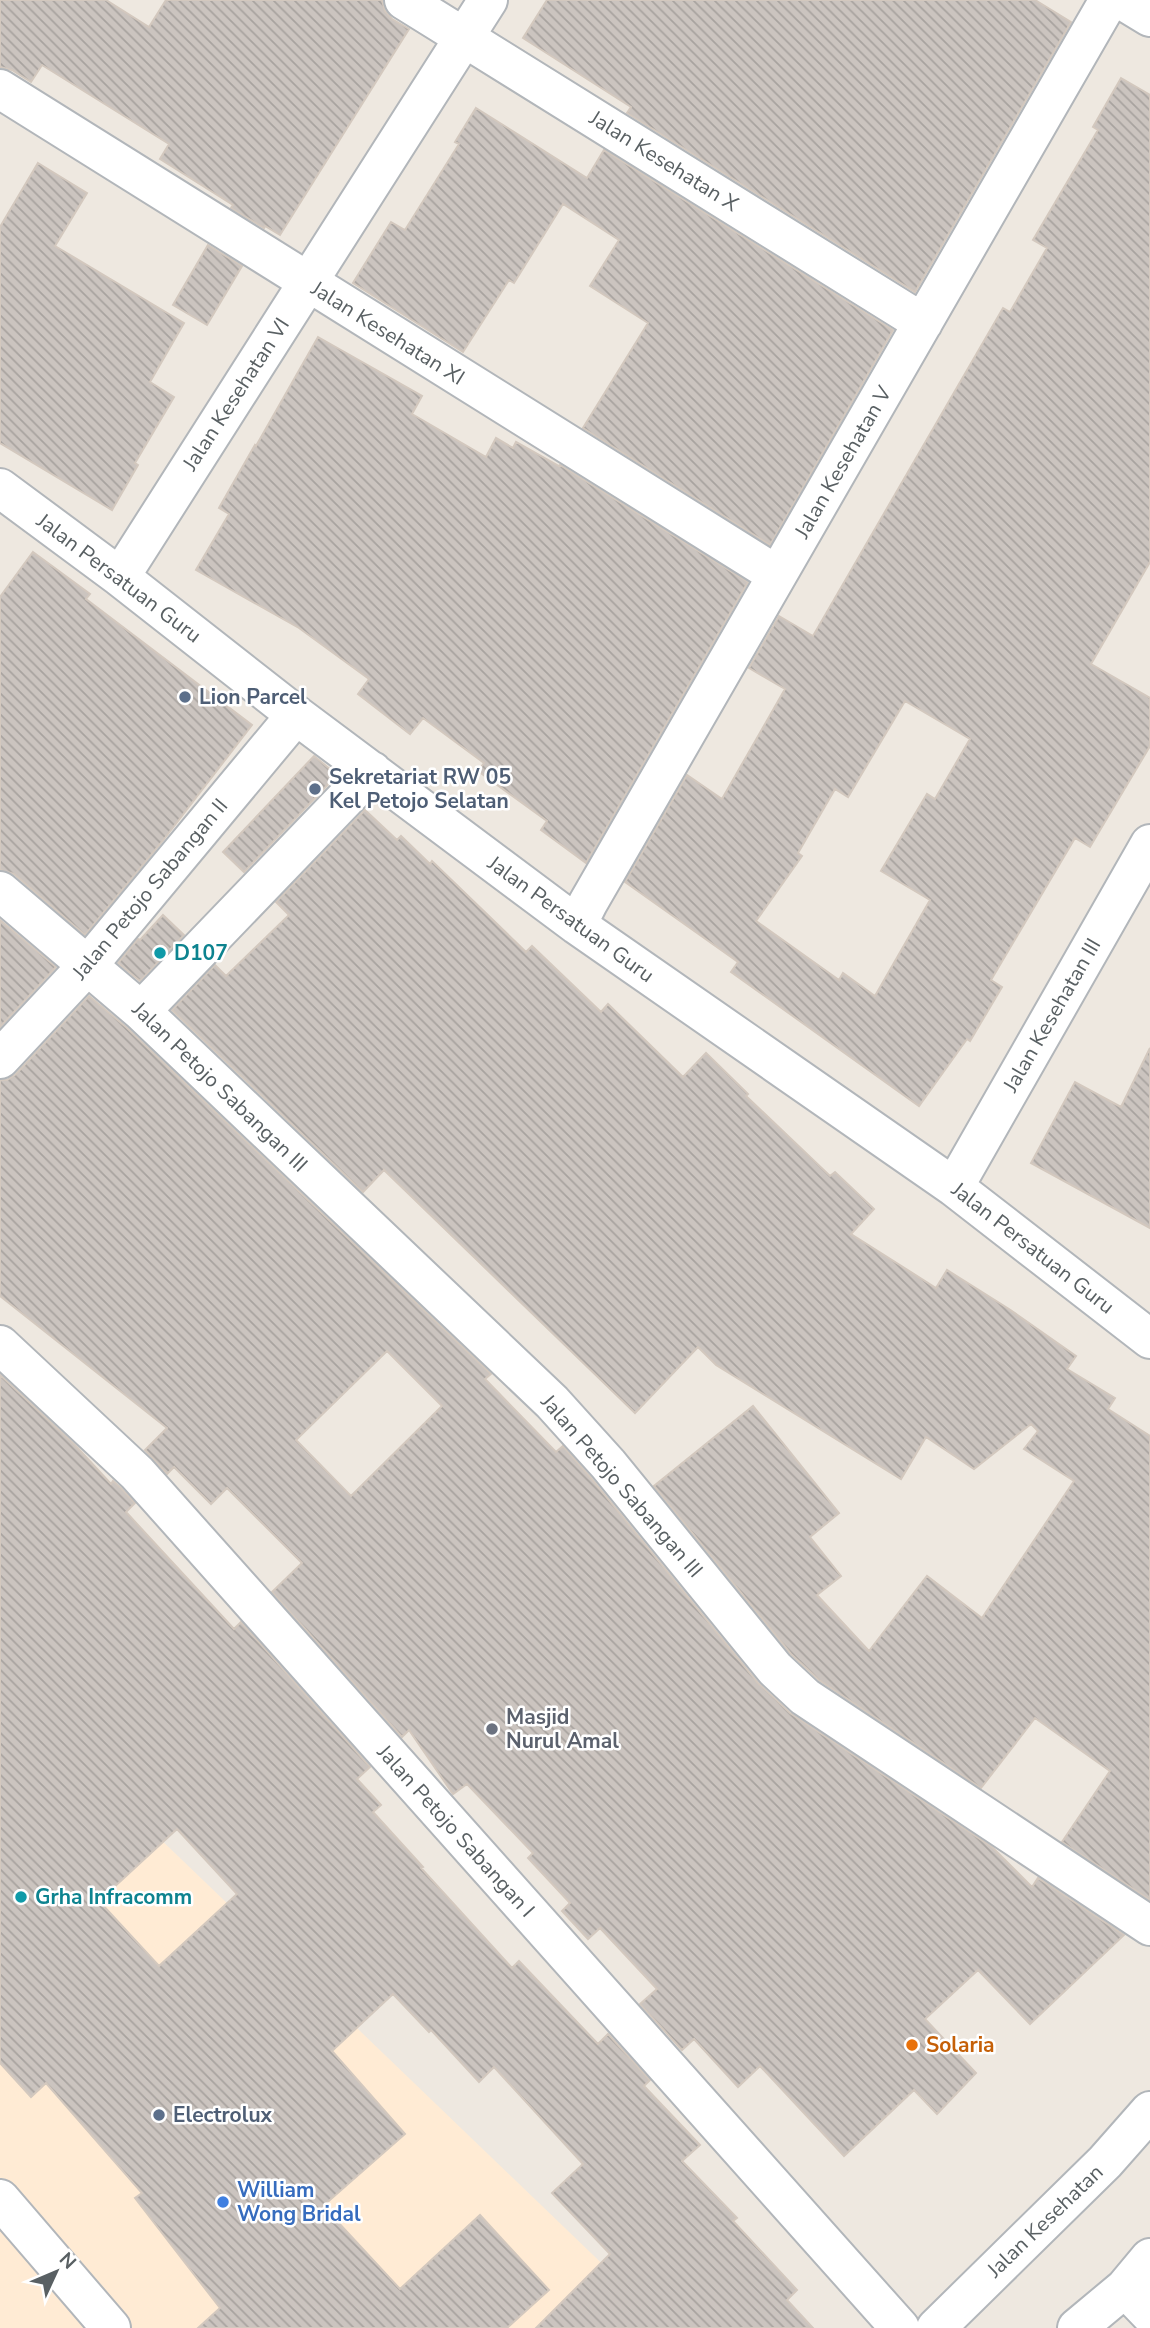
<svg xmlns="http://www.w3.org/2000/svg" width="1150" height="2328" font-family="'Nunito Sans',sans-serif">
<defs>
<pattern id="building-back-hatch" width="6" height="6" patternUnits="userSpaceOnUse" patternTransform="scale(1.75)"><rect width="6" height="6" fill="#cbc4bf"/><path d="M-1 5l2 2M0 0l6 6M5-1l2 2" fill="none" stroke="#a8a39f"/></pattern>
</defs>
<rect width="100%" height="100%" fill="#eee8e0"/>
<path fill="#ffebd4" d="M0,1685L669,2328H0Z"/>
<path fill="url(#building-back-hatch)" stroke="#d3c8be" stroke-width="2" fill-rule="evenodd" d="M0,0H106L149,27L166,0H382L385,11L392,19L409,29L280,235L265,226L264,228L231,208L233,205L160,159L169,144L42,65L31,82L12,70L0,67Z
M547,0H1035L1071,22L915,292L627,113L631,107L523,38Z
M1121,78L1150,95V562L1091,664L1150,698V746L1090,847L1075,838L991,980L1002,987L970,1041L967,1039L919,1106L731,972L738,962L625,882L687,775L722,799L785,689L749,668L779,616L813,636L1003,308L1010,312L1047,248L1033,240L1098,130L1093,127ZM905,701L970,739L935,799L927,794L881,871L930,900L875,996L843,973L839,980L756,921L802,856L798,853L835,789L848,797Z
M476,108L587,178L604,150L893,330L770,545L583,428L648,323L590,286L619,240L563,204L514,283L509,280L463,352L353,283L391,222L405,230L459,144L455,142Z
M38,163L87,193L55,246L184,323L150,382L174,397L135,463L138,465L112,510L0,443V227Z
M208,245L242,266L207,325L173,305Z
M318,337L422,396L412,414L486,457L496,438L513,448L516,442L559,466L560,465L748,582L586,863L541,830L547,821L478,771L484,763L423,718L410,734L358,694L369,679L299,628L196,570L229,514L219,508L255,445L256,446Z
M33,552L90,594L86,599L252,725L161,843L85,935L14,874L0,870V597Z
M314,756L337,775L244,872L223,852Z
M365,810L397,840L401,836L430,864L432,861L526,952L532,946L601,1012L608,1004L683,1077L706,1053L748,1094L746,1096L830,1176L835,1172L874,1209L851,1234L936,1288L947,1270L1009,1309L1076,1356L1067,1369L1115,1398L1108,1409L1150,1436V1900L1062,1842L1110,1771L1035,1718L981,1788L819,1680L791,1654L654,1486L753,1406L839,1513L810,1537L841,1576L817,1595L869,1651L927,1576L982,1618L1074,1481L1024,1449L1038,1431L1031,1424L974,1469L926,1437L901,1479L716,1365L698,1347L635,1413L384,1170L363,1192L172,1010L215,965L226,976L289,915L276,902Z
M163,915L184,935L140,981L118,963L138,939L140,940Z
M0,920L56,967L0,1027Z
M89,996L126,1027L491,1374L485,1379L556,1452L563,1446L591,1478L758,1683L790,1713L992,1847L1032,1887L1038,1878L1124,1935L1030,2024L978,1970L925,2019L976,2073L937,2114L914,2090L844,2156L760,2066L738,2087L694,2039L682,2050L640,2004L657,1989L600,1928L588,1939L562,1911L570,1903L528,1858L533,1853L467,1784L453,1794L409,1730L402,1737L272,1592L302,1563L227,1488L211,1504L174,1467L167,1474L145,1450L167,1428L0,1296V1080H7L16,1074ZM387,1351L442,1406L351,1496L296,1440Z
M1150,1048V1228L1031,1163L1075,1082L1121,1107Z
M0,1375L74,1444L111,1484L113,1481L121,1488L135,1503L126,1512L234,1629L241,1622L370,1767L357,1779L381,1805L373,1812L423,1867L421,1868L512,1968L519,1961L598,2044L608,2034L650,2080L644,2086L700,2145L682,2161L737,2218L733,2221L797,2290L787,2300L813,2328H536L610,2254L552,2193L583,2164L494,2067L479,2082L431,2030L429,2032L393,1994L332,2051L405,2134L323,2206L400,2289L480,2215L549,2290L507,2328H198L220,2308L135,2198L142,2193L46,2083L31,2097L0,2063ZM177,1829L237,1894L159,1966L99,1901Z"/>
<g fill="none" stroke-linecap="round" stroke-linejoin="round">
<g stroke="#b2b6ba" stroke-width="42">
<path id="minor" d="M404,0L923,323
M1122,0L1150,17
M0,89L777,575
M0,488L120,577L296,715L577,925L954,1187L1150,1339
M120,577L488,0
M0,891L141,1011L552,1402L608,1464L775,1669L805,1697L1150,1926
M577,925L588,903L1109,0
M141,1011L372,771
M0,1059L88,965L296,715
M954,1187L1150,844
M0,1345L137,1473L900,2328
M0,2199L111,2328
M1125,2288L1150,2314
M936,2328L1105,2162L1150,2111
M1077,2328L1125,2288L1150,2258"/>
</g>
<use href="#minor" stroke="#fff" stroke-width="38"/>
</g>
<g fill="#5c6f8a" stroke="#fff" stroke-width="2.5">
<circle cx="185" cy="697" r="7"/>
<circle cx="315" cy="789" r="7"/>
<circle cx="159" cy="2115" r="7"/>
</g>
<g fill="#0f9aa8" stroke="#fff" stroke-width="2.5">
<circle cx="160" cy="953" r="7"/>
<circle cx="21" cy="1897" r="7"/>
</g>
<circle fill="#6b7280" stroke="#fff" stroke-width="2.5" cx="492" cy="1729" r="7"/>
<circle fill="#e8710a" stroke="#fff" stroke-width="2.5" cx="912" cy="2045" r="7"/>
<circle fill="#3f7fe0" stroke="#fff" stroke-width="2.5" cx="223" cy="2202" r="7"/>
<g text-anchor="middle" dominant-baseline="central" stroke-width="5" stroke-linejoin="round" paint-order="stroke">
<g font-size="21" fill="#596063" stroke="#fff">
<text transform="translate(664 161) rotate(32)">Jalan Kesehatan X</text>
<text transform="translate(388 333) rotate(32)">Jalan Kesehatan XI</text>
<text transform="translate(236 394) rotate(-57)">Jalan Kesehatan VI</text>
<text transform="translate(843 462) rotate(-60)">Jalan Kesehatan V</text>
<text transform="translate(119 578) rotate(37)">Jalan Persatuan Guru</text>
<text transform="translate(150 889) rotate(-50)">Jalan Petojo Sabangan II</text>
<text transform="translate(571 919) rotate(36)">Jalan Persatuan Guru</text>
<text transform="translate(1052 1015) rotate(-60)">Jalan Kesehatan III</text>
<text transform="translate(220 1087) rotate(44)">Jalan Petojo Sabangan III</text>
<text transform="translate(1033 1248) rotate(38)">Jalan Persatuan Guru</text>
<text transform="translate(622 1486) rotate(49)">Jalan Petojo Sabangan III</text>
<text transform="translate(456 1831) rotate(48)">Jalan Petojo Sabangan I</text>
<text transform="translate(1045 2221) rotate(-44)">Jalan Kesehatan</text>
</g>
<g font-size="21" font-weight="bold" fill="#4e5e75" stroke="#fff" text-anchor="start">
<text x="199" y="697">Lion Parcel</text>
<text x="329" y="777">Sekretariat RW 05<tspan x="329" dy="24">Kel Petojo Selatan</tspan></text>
<text x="173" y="2115">Electrolux</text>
</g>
<g font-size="21" font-weight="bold" fill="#0d838f" stroke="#fff" text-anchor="start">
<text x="174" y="953">D107</text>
<text x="35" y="1897">Grha Infracomm</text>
</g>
<g font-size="21" font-weight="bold" fill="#5b616d" stroke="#fff" text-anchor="start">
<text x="506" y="1717">Masjid<tspan x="506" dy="24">Nurul Amal</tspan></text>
</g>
<g font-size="21" font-weight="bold" fill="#c56008" stroke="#fff" text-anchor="start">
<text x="926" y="2045">Solaria</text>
</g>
<g font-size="21" font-weight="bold" fill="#366cbe" stroke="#fff" text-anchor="start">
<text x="237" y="2190">William<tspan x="237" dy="24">Wong Bridal</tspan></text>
</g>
</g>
<g transform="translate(56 2272) rotate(46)" stroke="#ffffff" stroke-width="5" paint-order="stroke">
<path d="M0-5L12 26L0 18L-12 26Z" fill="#596063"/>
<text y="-10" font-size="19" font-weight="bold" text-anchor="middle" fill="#596063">N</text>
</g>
</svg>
